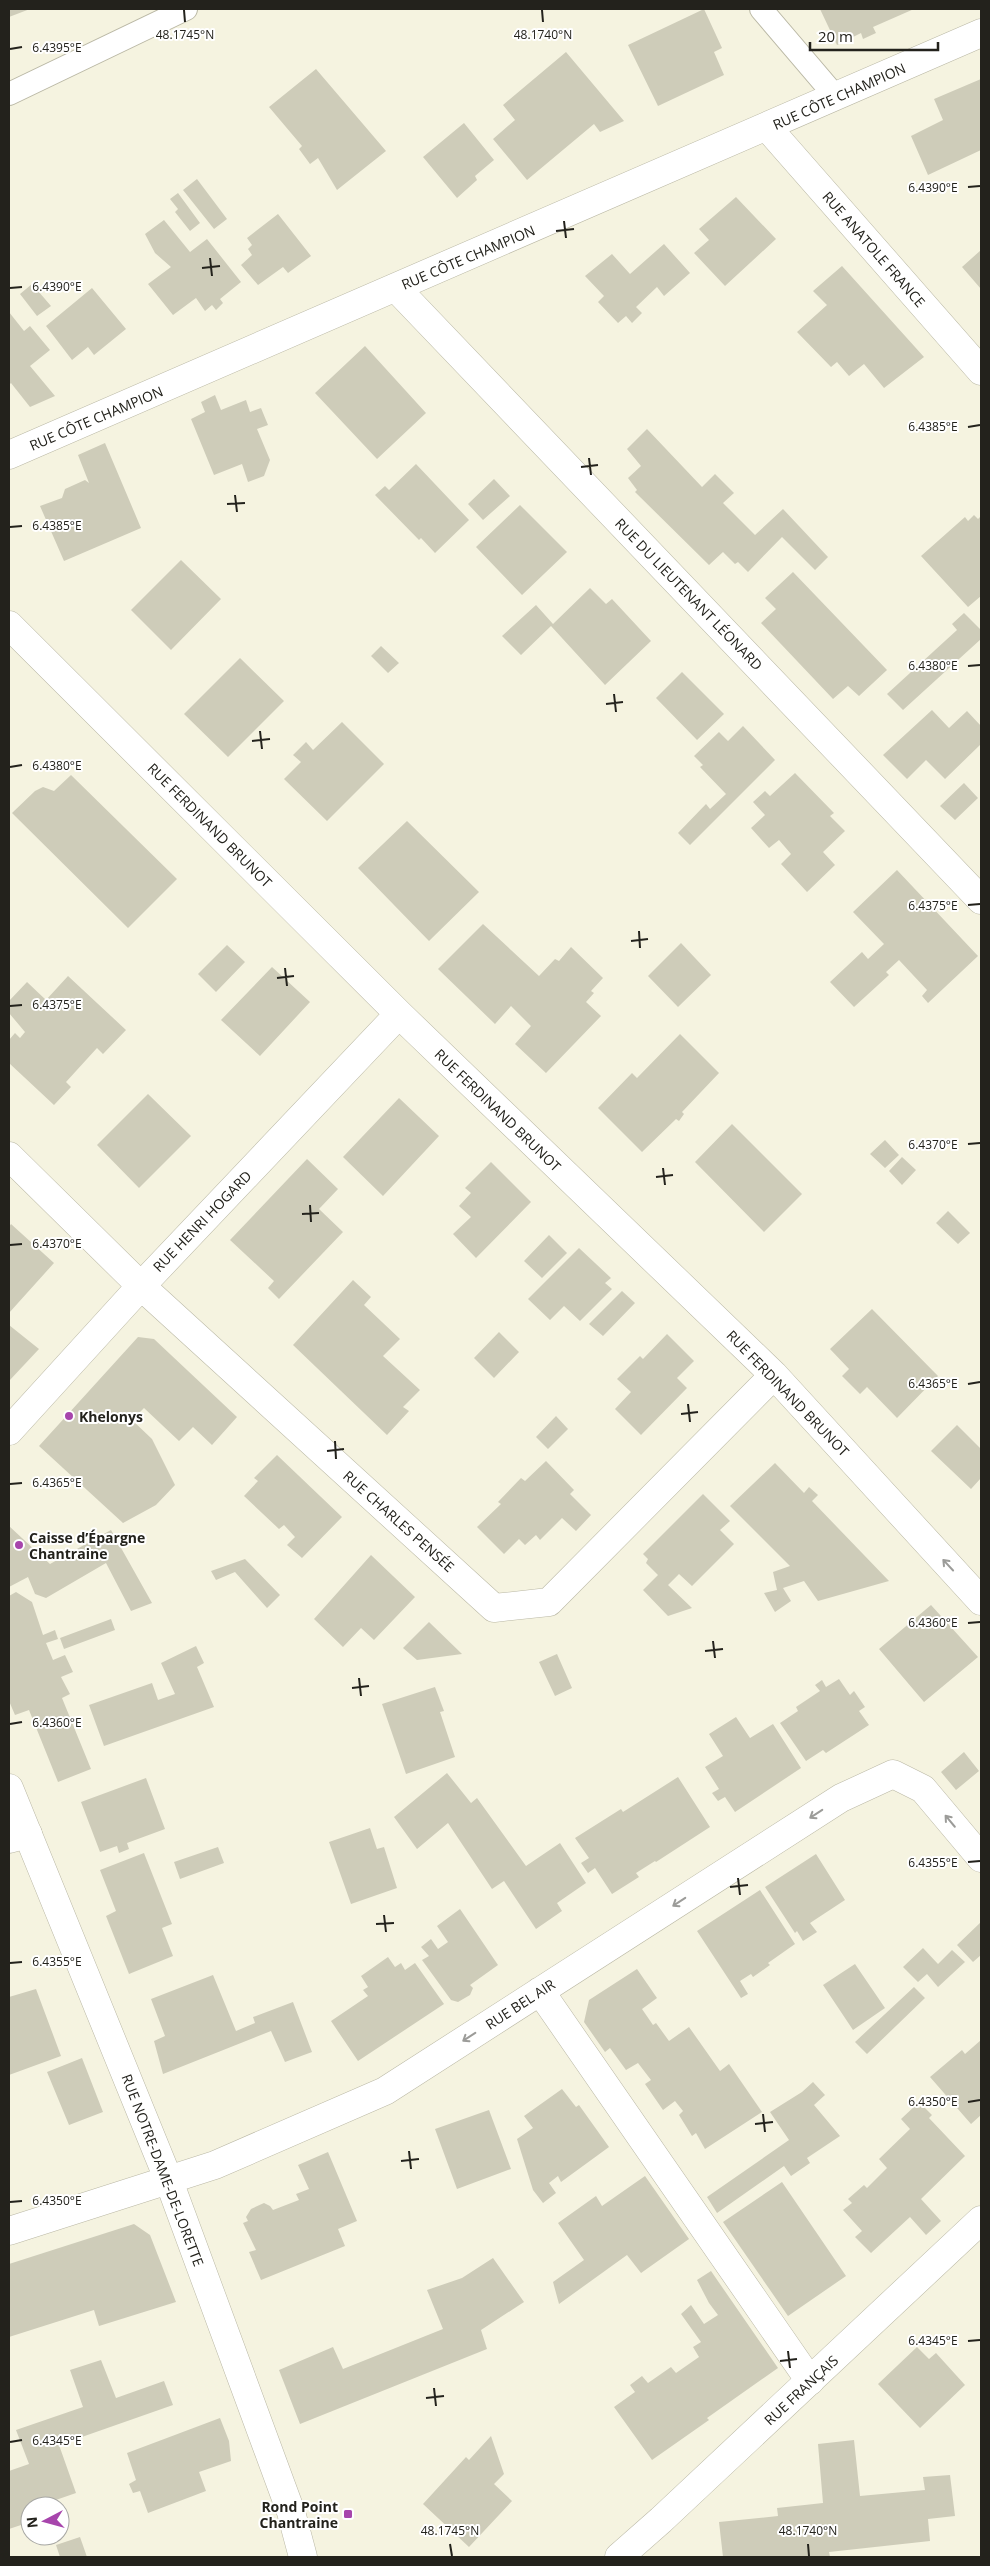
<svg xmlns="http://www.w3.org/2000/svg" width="990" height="2566" font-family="'Open Sans',sans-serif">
<rect width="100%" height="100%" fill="#f5f3e0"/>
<path fill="#ceccb9" d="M9,9H30L9,17Z
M704,9L722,48L714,52L724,75L658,106L628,45Z
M820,9H914L873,27L876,33L863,39L861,33L837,45Z
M566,52L624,121L600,132L594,124L527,180L493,139L515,120L503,105Z
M316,69L386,151L337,190L318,158L310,164L299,149L302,146L269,107Z
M981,79V150L928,175L911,136L943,120L934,99Z
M464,123L494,160L475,176L477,180L457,198L423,157Z
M197,179L227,219L214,229L183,190Z
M178,193L200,223L190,231L175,212L178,209L170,199Z
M736,197L776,239L725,286L694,253L709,240L699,229Z
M278,214L311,256L288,273L283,267L258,285L241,265L252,255L248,249L252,245L247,238Z
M164,220L190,252L207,239L241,282L220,299L223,303L216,310L212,305L205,311L196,298L173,315L148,284L171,267L155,253L145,234Z
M664,244L690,273L664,296L657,287L636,307L642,313L632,323L626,316L618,323L598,302L604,296L585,276L612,254L630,274Z
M981,250V289L962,267Z
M842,266L924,357L884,388L864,364L849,376L837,362L831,367L797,332L827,305L813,291Z
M32,284L51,306L37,316L20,294Z
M92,288L126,329L94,355L88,347L72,360L46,326Z
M9,312L24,331L30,326L50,350L30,366L55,396L30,407L11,383L9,385Z
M365,346L426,413L377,459L315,393Z
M215,395L221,410L246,400L250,412L261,408L268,425L257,429L270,460L264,476L248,482L242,464L214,475L191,419L205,412L201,402Z
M647,429L702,487L715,474L734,493L723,503L755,535L783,509L828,557L815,570L782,537L748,572L738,562L735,564L723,552L709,565L635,492L637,490L628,478L641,466L627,449Z
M105,443L141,528L64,561L40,506L62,498L65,489L85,480L89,483L78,455Z
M416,464L469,520L435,553L421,538L419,540L375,495L385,486L389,490Z
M494,479L510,496L483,520L468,504Z
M520,505L567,552L522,595L476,547Z
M974,515L978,519L981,516V596L968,607L921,556L965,517L968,521Z
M181,560L221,599L171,650L131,610Z
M793,572L887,670L859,696L848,686L833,699L761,623L776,609L765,598Z
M590,588L606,604L612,599L651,641L605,685L551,626L521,655L502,636L536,605L553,624Z
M964,613L981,630V639L903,710L887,694L957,630L952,624Z
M381,646L399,663L388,673L371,656Z
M240,658L284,701L228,757L184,714Z
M682,672L724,714L697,740L656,698Z
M932,710L949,728L967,711L981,726V744L945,779L926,760L907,779L883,755Z
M342,722L384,764L327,821L284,779L301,762L293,755L306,742L313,750Z
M743,726L775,760L690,845L678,833L706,804L710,809L726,794L700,767L703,765L694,756L719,732L728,741Z
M795,773L834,813L830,816L845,831L823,852L835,865L807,892L781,864L791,854L779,840L769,848L751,828L765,815L753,802L765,791L770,796Z
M71,775L177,879L128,928L12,813L35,791L43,787L54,791Z
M964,783L978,798L955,820L940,806Z
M407,821L479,892L429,941L358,868Z
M897,870L978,956L928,1003L922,996L927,990L899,960L886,972L889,975L854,1007L830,982L862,952L868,959L884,944L853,912Z
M483,924L539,976L555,959L559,961L571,947L603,978L591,991L594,993L586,1002L601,1016L546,1073L515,1044L531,1026L511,1006L495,1024L438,969Z
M681,943L711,975L678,1007L648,976Z
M227,945L245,962L216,992L198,974Z
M272,967L310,1002L260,1056L221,1020Z
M68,976L126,1030L103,1054L97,1048L66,1082L71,1087L54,1105L9,1063V1040L15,1033L20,1038L25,1032L9,1013V1001L27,982L46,1000Z
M680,1034L719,1073L682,1112L684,1114L679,1121L676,1119L642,1152L598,1108L632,1073L637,1078Z
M148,1094L191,1136L139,1188L97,1145Z
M399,1098L439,1136L383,1196L343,1157Z
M732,1124L802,1194L764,1232L695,1162Z
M885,1140L899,1155L885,1168L870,1154Z
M902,1157L916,1170L902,1185L889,1171Z
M307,1159L338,1189L319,1209L343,1232L279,1299L268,1288L274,1281L230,1240Z
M491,1162L531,1202L476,1258L453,1234L471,1217L459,1206L471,1193L465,1188Z
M948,1211L970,1233L958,1244L936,1223Z
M11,1224L54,1263L9,1313V1227Z
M549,1235L567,1253L542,1278L524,1261Z
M579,1248L611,1278L605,1283L612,1289L580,1321L564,1306L550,1320L528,1299Z
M353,1280L371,1297L364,1305L400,1339L383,1356L420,1390L403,1407L409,1411L387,1435L293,1345Z
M622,1291L635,1303L603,1336L589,1324Z
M872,1309L938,1376L897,1418L867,1387L860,1394L842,1376L849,1369L830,1349Z
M9,1325L39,1349L9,1381Z
M499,1332L519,1352L494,1378L474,1358Z
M667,1334L694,1361L677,1378L687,1388L641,1435L615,1409L631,1392L617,1379L640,1356L643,1359Z
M138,1337L154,1339L237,1417L212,1445L193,1427L179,1441L144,1408L132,1420L152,1439L175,1485L156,1505L123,1523L39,1446Z
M556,1416L568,1429L548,1449L536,1437Z
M957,1425L981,1449V1478L971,1489L931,1451Z
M277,1455L342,1517L302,1558L287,1545L295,1537L284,1525L279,1529L244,1496L258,1481L254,1478Z
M546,1461L574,1490L570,1494L591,1515L576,1531L562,1518L540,1540L536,1535L525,1545L519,1539L504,1554L477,1527L501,1504L498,1502L521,1478L525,1481Z
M775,1463L804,1493L809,1487L818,1495L812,1501L889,1581L818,1601L804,1581L783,1588L791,1601L775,1612L764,1593L777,1590L773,1572L790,1566L730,1506Z
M703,1494L730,1521L720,1530L734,1544L692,1586L679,1574L668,1585L692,1608L668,1616L643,1590L658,1575L646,1563L648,1559L643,1554Z
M9,1526L50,1564L111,1530L152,1603L131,1611L106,1563L46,1598L35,1594L28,1577L9,1587Z
M371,1555L415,1597L374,1640L361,1628L343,1647L314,1619Z
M245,1559L280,1595L267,1608L235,1572L216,1580L211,1571Z
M16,1592L32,1602L43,1635L55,1630L58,1639L46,1643L53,1660L65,1655L73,1672L61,1677L70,1694L62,1698L91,1769L58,1782L29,1710L15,1715L9,1701V1596Z
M931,1605L978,1657L924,1702L879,1649Z
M111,1619L115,1630L64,1649L60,1638Z
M429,1622L462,1654L417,1660L403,1648Z
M196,1646L204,1663L197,1667L214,1707L104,1746L89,1705L152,1683L158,1700L175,1694L161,1663Z
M557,1654L572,1688L555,1696L539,1662Z
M839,1679L850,1695L854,1691L865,1707L859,1711L869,1725L826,1753L823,1750L806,1761L780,1723L798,1711L796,1707L820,1691L815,1685L822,1680L826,1687Z
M435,1687L444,1711L440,1712L455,1757L406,1774L382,1704Z
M736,1717L750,1738L773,1724L801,1768L735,1812L725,1797L718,1801L712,1793L719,1789L705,1767L723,1756L709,1734Z
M964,1752L979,1771L956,1790L941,1772Z
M447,1773L471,1803L477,1798L526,1866L560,1843L586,1883L557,1903L562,1911L536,1929L504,1881L492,1889L448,1823L417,1849L394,1817Z
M678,1777L710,1827L656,1862L655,1861L636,1873L639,1877L612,1894L595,1868L588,1873L581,1863L589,1858L575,1838L621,1809L623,1812Z
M146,1778L165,1829L127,1843L129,1849L119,1853L117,1846L100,1852L81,1802Z
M370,1828L377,1849L384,1847L397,1888L351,1904L329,1842Z
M218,1847L224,1863L180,1879L174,1862Z
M144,1853L172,1924L162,1928L173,1956L129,1974L106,1916L116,1911L100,1870Z
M816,1854L845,1900L810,1923L817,1932L803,1941L797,1931L795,1933L765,1887Z
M760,1890L795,1944L768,1963L770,1965L753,1977L751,1974L740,1981L748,1994L741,1998L697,1931Z
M460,1909L498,1965L470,1985L473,1988L470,1995L458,2002L451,2000L422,1960L429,1956L421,1947L431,1939L438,1949L448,1942L437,1926Z
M981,1922V1955L973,1962L957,1945Z
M923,1948L938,1964L952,1950L965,1962L938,1987L927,1974L918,1982L903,1967Z
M388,1957L395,1967L401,1963L405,1970L415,1963L444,2004L358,2061L331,2021L368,1996L363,1990L368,1987L361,1976Z
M855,1964L885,2008L853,2030L823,1985Z
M637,1969L657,1998L642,2009L653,2025L656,2023L669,2041L689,2027L720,2071L729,2064L762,2112L705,2149L696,2133L692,2136L679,2115L683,2111L675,2101L663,2110L645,2084L651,2080L638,2063L626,2070L610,2048L605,2052L584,2022L589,2000Z
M213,1975L236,2031L255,2023L253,2017L293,2002L312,2052L285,2062L271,2031L163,2074L154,2041L165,2036L151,1999Z
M914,1987L925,1998L867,2054L855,2042Z
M36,1989L61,2056L9,2075V1997Z
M981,2040V2115L971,2124L930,2077L962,2050L965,2054Z
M82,2058L103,2112L69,2125L47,2072Z
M813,2082L825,2095L814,2105L840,2136L807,2158L810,2163L791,2176L784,2166L717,2213L707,2197L789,2140L770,2112L802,2092Z
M562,2089L576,2107L579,2105L609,2147L561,2182L558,2176L549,2183L556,2193L543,2203L533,2190L517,2139L533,2128L524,2116Z
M916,2105L919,2108L922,2105L932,2115L929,2118L965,2156L921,2199L941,2221L926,2235L910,2217L871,2253L855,2237L862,2231L843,2210L852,2203L848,2199L864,2185L867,2188L887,2168L879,2159L910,2129L901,2119Z
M489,2110L511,2169L457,2189L435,2129Z
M328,2152L357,2221L338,2229L345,2246L261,2280L249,2252L256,2250L243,2223L248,2221L246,2217L251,2209L264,2203L270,2206L273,2210L299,2200L296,2194L309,2189L298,2165Z
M645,2176L689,2239L641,2273L627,2255L559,2304L553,2282L584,2260L558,2223L596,2196L602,2206Z
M782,2182L846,2276L788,2316L723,2222Z
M134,2224L150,2235L176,2302L99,2326L94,2310L9,2337V2264Z
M493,2258L524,2302L481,2330L487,2349L300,2424L279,2370L333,2347L343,2369L443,2329L427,2290L462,2278Z
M711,2271L778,2368L707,2418L709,2420L652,2460L614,2407L635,2392L630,2385L642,2376L648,2383L671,2367L676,2373L699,2357L693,2347L701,2342L681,2314L691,2305L704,2324L718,2315L709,2303L697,2280Z
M917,2347L929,2359L936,2353L965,2385L920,2428L878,2384Z
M101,2360L116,2398L164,2381L173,2405L59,2445L76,2493L50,2502L51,2506H30V2522L9,2529V2471L29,2464L16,2430L83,2407L70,2370Z
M220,2418L229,2441L231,2461L199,2472L206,2491L148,2513L140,2491L133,2493L129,2484L136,2480L127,2453Z
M491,2436L504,2474L494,2484L512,2501L469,2547L423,2504L466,2457L469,2460Z
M854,2440L860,2496L925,2490L923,2477L950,2475L955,2516L928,2519L930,2541L829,2552L830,2557H723L719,2522L778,2516L777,2508L823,2503L818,2444Z
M80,2537L87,2557H60L56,2545Z"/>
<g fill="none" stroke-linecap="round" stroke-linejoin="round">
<g stroke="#bab8a5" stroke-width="24">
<path id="service" d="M761,9L836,97
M9,94L186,9"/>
</g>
<g stroke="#bab8a5" stroke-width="29">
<path id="minor" d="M767,127L981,371
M396,288L981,900
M9,455L981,33
M9,625L399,1014L774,1375L981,1601
M9,1156L141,1286L494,1608L549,1602L774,1375
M9,1431L141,1286L399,1014
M9,1839L28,1834
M540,1991L810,2381
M9,2231L215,2165L385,2091L841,1798L893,1774L923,1789L981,1858"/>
</g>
<g stroke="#bab8a5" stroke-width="29">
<path id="tertiary" d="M619,2557L661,2520L981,2220"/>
</g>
<g stroke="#bab8a5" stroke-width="29">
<path id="secondary" d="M9,1788L169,2181L291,2512L303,2557"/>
</g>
<use href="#service" stroke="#fff" stroke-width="22"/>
<use href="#minor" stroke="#fff" stroke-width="28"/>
<use href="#tertiary" stroke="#fff" stroke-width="28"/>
<use href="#secondary" stroke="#fff" stroke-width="28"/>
</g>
<defs><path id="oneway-shaft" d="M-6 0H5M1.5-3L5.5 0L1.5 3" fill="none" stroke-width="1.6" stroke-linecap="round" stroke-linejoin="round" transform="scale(1.25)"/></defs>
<g stroke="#9c9c99">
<use href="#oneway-shaft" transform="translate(948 1565) rotate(-133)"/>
<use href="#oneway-shaft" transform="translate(816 1814) rotate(147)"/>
<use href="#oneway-shaft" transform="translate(950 1821) rotate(-130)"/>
<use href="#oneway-shaft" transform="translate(679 1902) rotate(147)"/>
<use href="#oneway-shaft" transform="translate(469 2037) rotate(147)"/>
</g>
<path fill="none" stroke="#23221c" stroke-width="2" d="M184,10L185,22M542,10L543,22M10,49L22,47M968,187L980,186M564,221L566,238M556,231L574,229M210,258L212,276M202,268L220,266M10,288L22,287M968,427L980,425M589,458L591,475M581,467L598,465M235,495L237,512M227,504L245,503M10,527L22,526M968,666L980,665M614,694L616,712M606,704L623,702M260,731L262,749M252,741L270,739M10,767L22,765M968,905L980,904M639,931L640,948M631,941L648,939M285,968L287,986M277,978L294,976M10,1006L22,1005M968,1144L980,1143M663,1168L665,1185M656,1177L673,1175M310,1205L311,1222M302,1214L319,1213M10,1245L22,1244M968,1384L980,1382M688,1404L690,1422M681,1414L698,1412M335,1441L336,1459M327,1451L344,1449M10,1484L22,1483M968,1623L980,1622M713,1641L715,1658M705,1651L723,1649M359,1678L361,1696M352,1688L369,1686M10,1724L22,1722M968,1862L980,1861M738,1878L740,1895M730,1887L748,1885M384,1915L386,1932M376,1924L394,1923M10,1963L22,1962M968,2102L980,2100M763,2114L765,2132M755,2124L773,2122M409,2151L411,2169M401,2161L419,2159M10,2202L22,2201M968,2341L980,2340M788,2351L790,2368M780,2361L797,2359M434,2388L436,2406M426,2398L444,2396M10,2442L22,2440M450,2544L452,2556M808,2544L809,2556"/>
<g fill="#a745ac" stroke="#fff" stroke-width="2">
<circle cx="69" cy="1416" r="5"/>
<circle cx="19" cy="1545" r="5"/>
<rect x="343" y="2509" width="10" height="10" rx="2.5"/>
</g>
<g text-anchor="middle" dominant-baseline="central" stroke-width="4" stroke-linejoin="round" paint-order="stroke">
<g font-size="14" fill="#23221c" stroke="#fff">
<text transform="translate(839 96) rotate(-24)">RUE CÔTE CHAMPION</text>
<text transform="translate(874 249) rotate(49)">RUE ANATOLE FRANCE</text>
<text transform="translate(468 257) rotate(-23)">RUE CÔTE CHAMPION</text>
<text transform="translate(96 418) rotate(-23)">RUE CÔTE CHAMPION</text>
<text transform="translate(689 594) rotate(46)">RUE DU LIEUTENANT LÉONARD</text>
<text transform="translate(210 825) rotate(45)">RUE FERDINAND BRUNOT</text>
<text transform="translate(498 1110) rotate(44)">RUE FERDINAND BRUNOT</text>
<text transform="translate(202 1221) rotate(-46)">RUE HENRI HOGARD</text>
<text transform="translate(788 1393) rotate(46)">RUE FERDINAND BRUNOT</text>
<text transform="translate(399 1521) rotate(42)">RUE CHARLES PENSÉE</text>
<text transform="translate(520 2004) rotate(-33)">RUE BEL AIR</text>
<text transform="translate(163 2170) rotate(69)">RUE NOTRE-DAME-DE-LORETTE</text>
<text transform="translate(801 2390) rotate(-43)">RUE FRANÇAIS</text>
</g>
<g font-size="14" font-weight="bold" fill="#23221c" stroke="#fff" text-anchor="start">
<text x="79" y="1416">Khelonys</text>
<text x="29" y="1537">Caisse d’Épargne<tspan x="29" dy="16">Chantraine</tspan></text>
<text x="338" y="2506" text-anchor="end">Rond Point<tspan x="338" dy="16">Chantraine</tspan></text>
</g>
</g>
<g font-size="12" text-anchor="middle" fill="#23221c" stroke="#fff" stroke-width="4" stroke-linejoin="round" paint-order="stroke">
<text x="185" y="39">48.1745°N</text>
<text x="543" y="39">48.1740°N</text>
<text x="57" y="52">6.4395°E</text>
<text x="933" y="192">6.4390°E</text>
<text x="57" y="291">6.4390°E</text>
<text x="933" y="431">6.4385°E</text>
<text x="57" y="530">6.4385°E</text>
<text x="933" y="670">6.4380°E</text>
<text x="57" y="770">6.4380°E</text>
<text x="933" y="910">6.4375°E</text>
<text x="57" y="1009">6.4375°E</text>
<text x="933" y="1149">6.4370°E</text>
<text x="57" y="1248">6.4370°E</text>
<text x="933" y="1388">6.4365°E</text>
<text x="57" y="1487">6.4365°E</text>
<text x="933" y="1627">6.4360°E</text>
<text x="57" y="1727">6.4360°E</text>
<text x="933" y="1867">6.4355°E</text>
<text x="57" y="1966">6.4355°E</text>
<text x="933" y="2106">6.4350°E</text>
<text x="57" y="2205">6.4350°E</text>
<text x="933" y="2345">6.4345°E</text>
<text x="57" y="2445">6.4345°E</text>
<text x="450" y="2535">48.1745°N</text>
<text x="808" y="2535">48.1740°N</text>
</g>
<rect width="990" height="2566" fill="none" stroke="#23221c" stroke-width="20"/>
<g transform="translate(45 2521) rotate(264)"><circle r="24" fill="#ffffff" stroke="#a7a7a4"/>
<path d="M0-4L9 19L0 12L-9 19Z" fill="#a745ac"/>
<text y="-8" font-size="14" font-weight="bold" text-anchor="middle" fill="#23221c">N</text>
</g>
<path d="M810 42v8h128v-8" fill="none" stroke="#23221c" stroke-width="2.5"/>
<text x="818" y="42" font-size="15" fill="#23221c" stroke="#ffffff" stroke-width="4" paint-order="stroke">20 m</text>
</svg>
